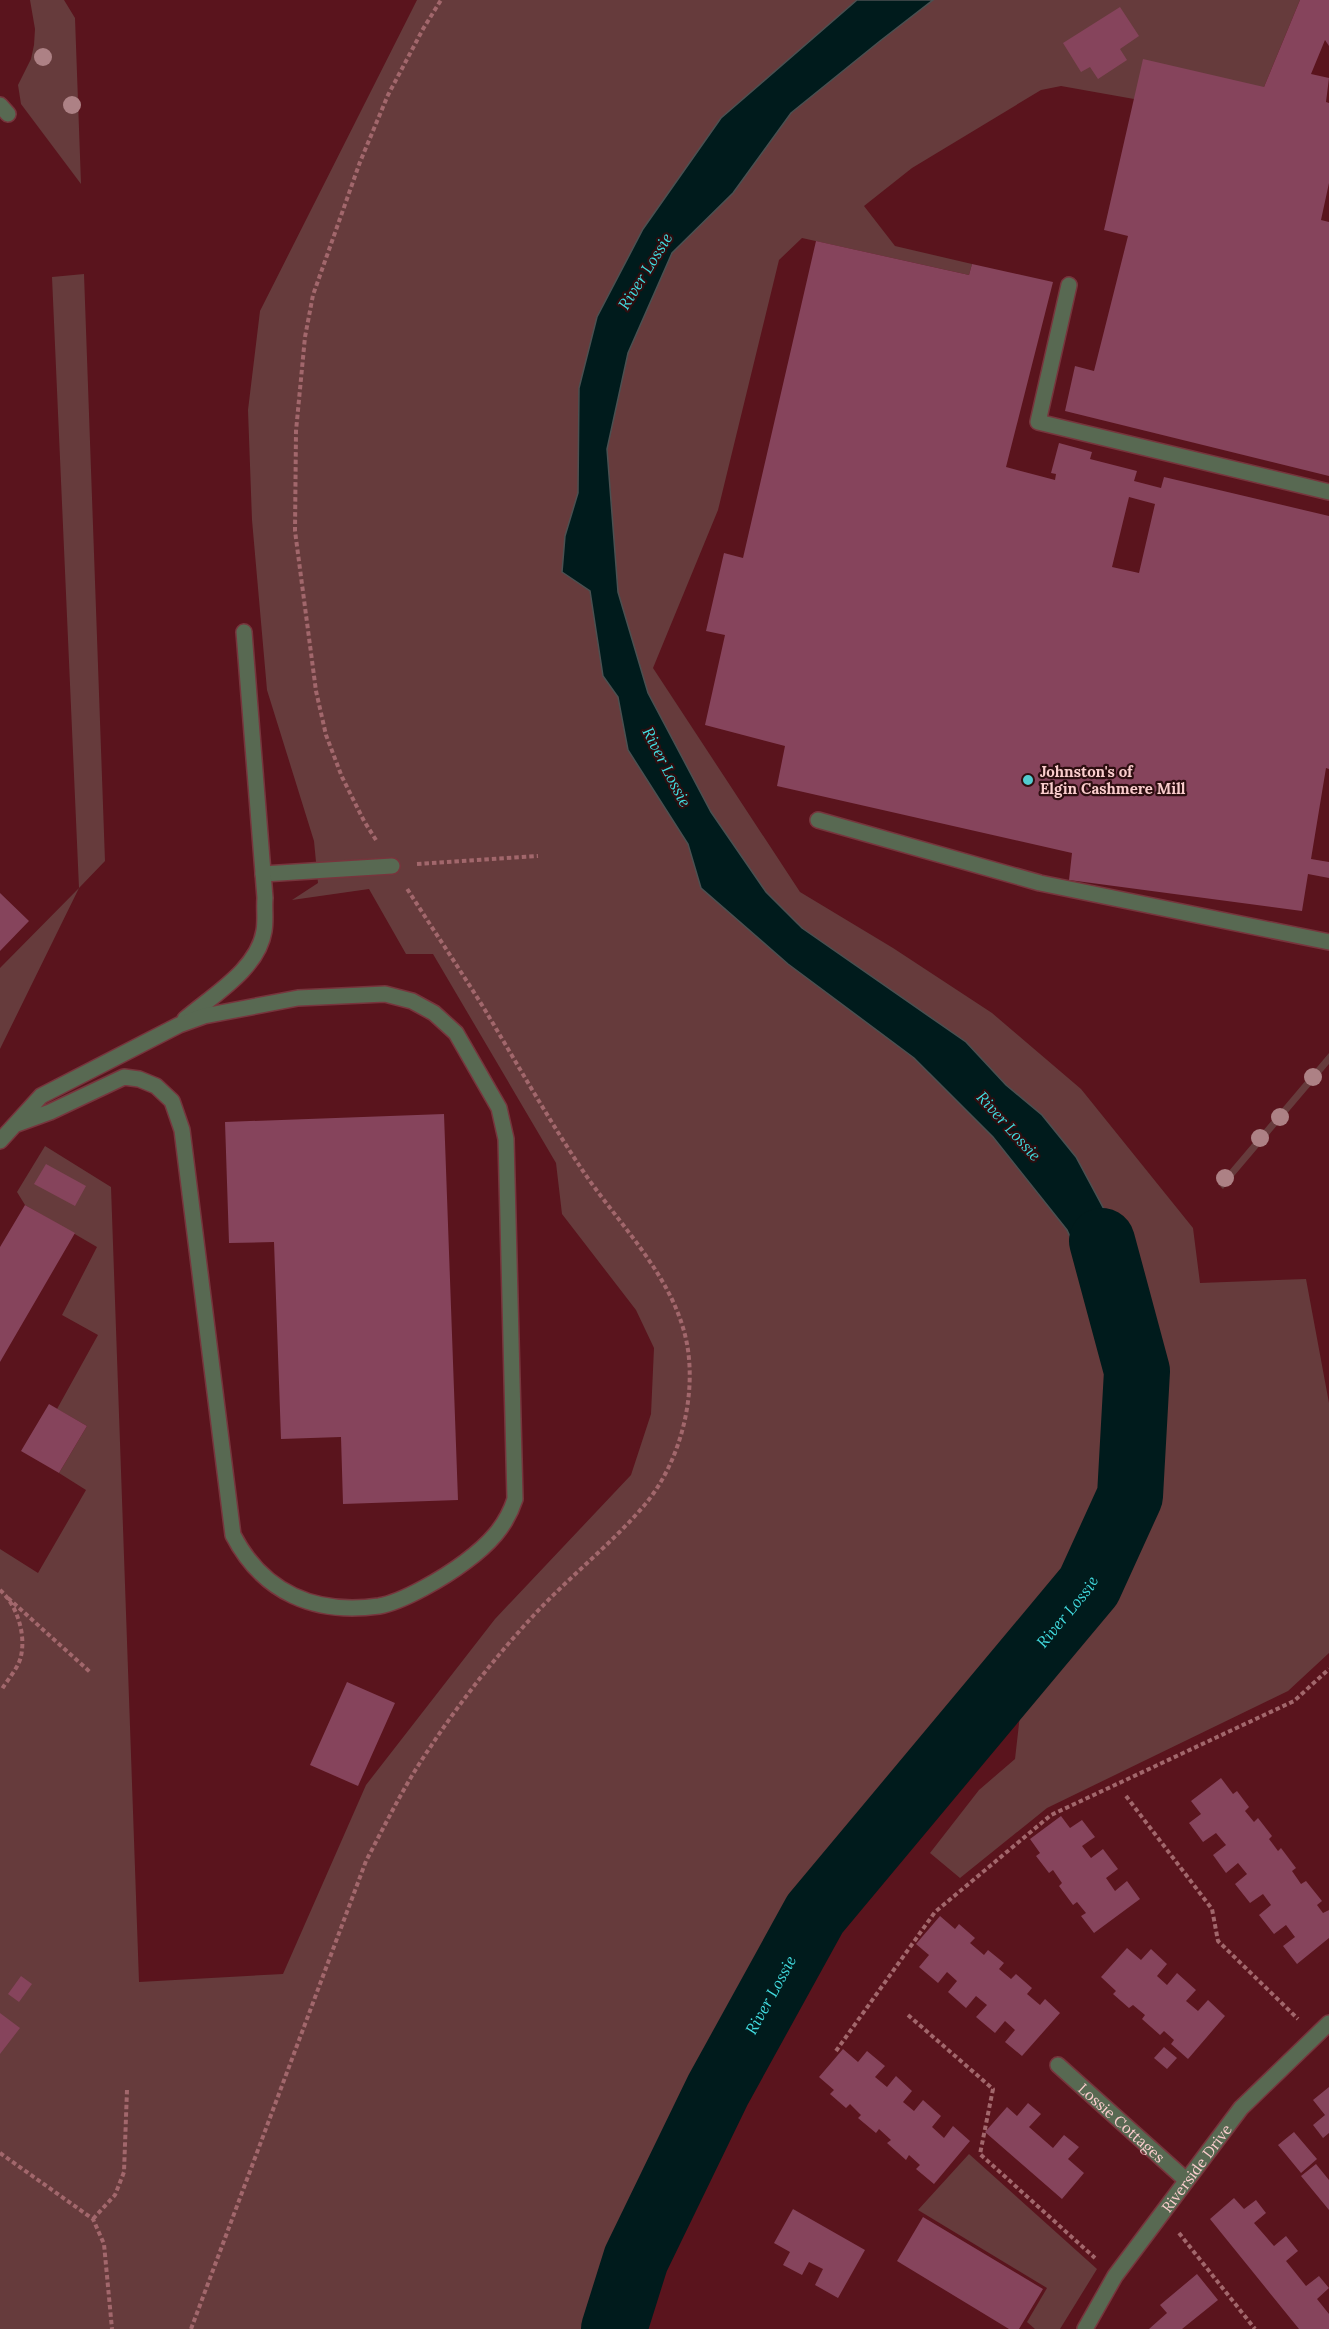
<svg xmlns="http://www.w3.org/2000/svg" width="1329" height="2329" font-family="Lora,serif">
<rect width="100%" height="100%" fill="#5a141d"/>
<path fill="#663b3c" d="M30,0H64L75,18L81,184L21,104L18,85L31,59L34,45L35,29Z
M417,0H857L721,118L643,229L597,317L579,388L578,493L565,536L590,591L603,676L618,697L628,750L688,844L701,888L788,964L914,1058L993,1137L1067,1230L1109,1324L1106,1360V1456L1101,1502L1058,1578L794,1901L709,2066L590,2329H0V1549L38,1573L86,1490L59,1473L87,1426L57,1409L98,1335L62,1315L97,1247L25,1205L17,1192L45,1146L111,1187L139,1982L283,1974L366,1785L495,1619L631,1475L651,1414L654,1348L636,1310L562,1214L556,1163L433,954H406L369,889L292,900L318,883L314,841L267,690L252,520L248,410L260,311Z
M933,0H1300L1264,87L1134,99L1061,86L1041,90L912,168L864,206L895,246L972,264L969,275L802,238L779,260L718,510L653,668L800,892L893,948L992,1013L1081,1089L1193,1228L1200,1283L1306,1279L1329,1403V1653L1288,1691L1047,1808L960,1878L930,1853L979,1790L1015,1759L1020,1715L1083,1614L1117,1571L1149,1510L1160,1432L1157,1365L1143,1282L1042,1115L1006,1085L966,1042L802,928L766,892L711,812L648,693L618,592L607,449L628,353L672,253L733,193L791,113L880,41Z
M84,274L105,861L79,888L0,1049V968L79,888L52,277Z
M1329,1053V1064L1223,1189L1218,1184Z
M969,2154L1097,2269L1060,2329H1035L1027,2322L1047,2288L918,2210Z"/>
<path fill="#001b1c" stroke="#4b5051" stroke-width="1.5" d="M857,0H933L880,41L791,113L733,193L672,253L628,353L607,449L618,592L648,693L711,812L766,892L802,928L966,1042L1006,1085L1042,1115L1076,1157L1143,1282L1151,1333L1109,1324L1067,1230L993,1137L914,1058L788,964L701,888L688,844L628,750L618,697L603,676L590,591L562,572L565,536L578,493L579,388L597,317L643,229L721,118Z"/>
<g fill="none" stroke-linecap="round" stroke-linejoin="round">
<path stroke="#001b1c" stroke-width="66" id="s1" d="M614,2329L636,2259L718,2090L815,1914L1089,1586L1130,1496L1137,1371L1102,1241"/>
</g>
<path fill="#86445c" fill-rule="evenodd" d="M1300,0H1329V46L1325,40L1311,74L1329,78L1326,102L1329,103V183L1321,220L1329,222V476L1065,411L1075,366L1094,371L1128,236L1104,230L1143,59L1264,87Z
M1120,7L1139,36L1120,49L1127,60L1098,79L1090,67L1081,72L1063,43Z
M816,241L969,275L972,264L1053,282L1006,467L1055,480L1056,474L1051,473L1059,443L1092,452L1090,459L1137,471L1134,481L1161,488L1164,477L1329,516V769L1326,768L1311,859L1329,862V878L1308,874L1302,911L1069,880L1072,853L777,786L785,746L705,725L725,635L706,631L724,553L743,558ZM1129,497L1155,504L1139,573L1112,567Z
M0,893L29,921L0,951Z
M444,1114L458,1500L343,1504L341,1437L281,1439L274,1242L229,1243L225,1122Z
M46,1164L86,1186L75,1206L34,1184Z
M25,1205L75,1233L0,1362V1247Z
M49,1404L87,1426L59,1473L21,1451Z
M347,1682L395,1703L358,1786L310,1765Z
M1221,1778L1233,1794L1237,1791L1249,1807L1245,1811L1254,1822L1258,1818L1272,1836L1269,1839L1278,1851L1281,1848L1296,1868L1292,1871L1301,1884L1306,1881L1322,1901L1317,1905L1323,1913L1329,1910V1938L1297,1964L1283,1946L1295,1937L1286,1925L1274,1934L1259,1915L1271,1905L1263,1894L1250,1903L1235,1884L1247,1874L1238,1863L1226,1873L1213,1855L1226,1845L1216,1833L1203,1842L1189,1823L1201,1814L1191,1801Z
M1061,1816L1070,1828L1082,1820L1095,1837L1082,1846L1091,1858L1103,1849L1118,1869L1106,1878L1115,1891L1127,1881L1140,1899L1094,1933L1081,1916L1086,1913L1077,1902L1073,1905L1059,1886L1062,1883L1053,1870L1049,1873L1036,1856L1040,1853L1030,1839Z
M940,1916L955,1929L959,1924L975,1938L970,1943L984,1955L988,1950L1004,1963L999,1969L1011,1979L1016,1974L1032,1988L1027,1994L1040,2005L1045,1999L1060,2013L1022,2056L1005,2042L1015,2030L1005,2021L995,2033L976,2017L987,2005L976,1996L966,2008L948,1992L957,1981L947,1972L938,1983L919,1967L929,1955L916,1944Z
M1127,1948L1141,1960L1151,1949L1167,1964L1157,1976L1167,1985L1177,1973L1196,1990L1186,2001L1198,2011L1208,2000L1225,2016L1188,2059L1171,2044L1174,2040L1164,2031L1160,2035L1142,2019L1145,2015L1133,2005L1129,2008L1113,1994L1116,1991L1101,1977Z
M21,1976L32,1984L19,2002L8,1994Z
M0,2013L20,2028L0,2054Z
M1164,2047L1177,2058L1167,2069L1154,2058Z
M843,2049L858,2062L867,2051L885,2066L875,2077L887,2087L896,2076L912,2091L903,2102L914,2111L923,2100L941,2116L932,2127L944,2138L953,2126L970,2141L934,2184L916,2169L920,2165L909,2155L906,2160L887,2143L891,2140L879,2129L876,2133L858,2118L861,2115L850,2104L846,2108L830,2094L834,2090L819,2077Z
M1329,2087V2133L1323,2138L1313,2125L1325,2115L1313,2100Z
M1028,2103L1041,2114L1029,2127L1053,2148L1064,2135L1079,2147L1068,2159L1084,2173L1062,2199L985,2132L1007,2107L1017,2116Z
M1294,2132L1317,2159L1301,2173L1278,2145Z
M1316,2164L1329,2180V2210L1301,2176Z
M1234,2198L1244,2209L1256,2200L1266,2213L1254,2223L1274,2246L1286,2236L1298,2251L1286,2261L1306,2286L1319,2276L1329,2288L1317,2299L1329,2314V2329H1299L1210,2219Z
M793,2209L865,2250L838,2298L815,2285L823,2269L809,2262L802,2275L783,2265L790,2252L774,2243Z
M923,2217L1043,2289L1019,2329H1009L897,2261Z
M1197,2274L1218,2300L1182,2329H1149L1167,2313L1160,2305Z"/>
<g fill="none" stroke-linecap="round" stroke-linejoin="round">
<g stroke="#77353d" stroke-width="18">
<g id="minor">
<path d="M0,105L8,114"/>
<path d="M1069,285L1038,422L1329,492"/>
<path d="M818,820L1040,883L1329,942"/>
<path d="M263,874L392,866"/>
<path d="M185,1019C213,995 258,969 264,931C266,920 264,909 265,898L244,632"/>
<path d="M0,1141L41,1096L179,1025L204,1016L298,998L385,994L412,1001L434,1013L456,1033L499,1108L506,1139L515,1499C506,1527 488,1545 465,1562C445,1577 403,1602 379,1606C315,1615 263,1593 233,1535L182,1130L172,1101L156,1086L139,1079L124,1077L50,1112L17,1124"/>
<path id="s2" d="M1058,2065L1186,2180"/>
<path id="s3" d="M1085,2329L1115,2276L1241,2108L1329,2023"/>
</g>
</g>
<path stroke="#a2676c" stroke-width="4" stroke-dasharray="4.5 3" stroke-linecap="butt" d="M376,840L364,821L342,777L326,735L316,691L295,531L296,431L305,337L313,295L360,162L388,95L423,29L441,0
M417,864L538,856
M0,1590C17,1605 26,1634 21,1656C19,1667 8,1679 2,1689
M8,1598L90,1672
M1126,1796L1212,1909L1218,1941L1298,2019
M908,2015L993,2089L980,2154L1095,2258
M836,2051L935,1912L1051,1815L1294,1701L1329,1669
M0,2153L93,2219L104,2244L112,2329
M93,2219L115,2195L124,2172L127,2090
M1179,2233L1255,2329
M191,2329L366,1861C386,1823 405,1784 429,1749C460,1702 496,1656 534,1615C568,1578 609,1546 642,1508C679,1466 697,1399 687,1344C674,1275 615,1221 579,1165C546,1115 516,1062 485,1010C459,968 432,928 406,887"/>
<use href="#minor" stroke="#586952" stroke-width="15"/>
</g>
<g fill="#ad8185">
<circle cx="43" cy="57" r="9"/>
<circle cx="72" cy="105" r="9"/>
<circle cx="1313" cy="1077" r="9"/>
<circle cx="1280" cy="1117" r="9"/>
<circle cx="1260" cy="1138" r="9"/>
<circle cx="1225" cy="1178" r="9"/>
</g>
<circle fill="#52ccd0" stroke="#2d0e10" stroke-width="2" cx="1028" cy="780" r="6"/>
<g text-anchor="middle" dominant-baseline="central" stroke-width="4.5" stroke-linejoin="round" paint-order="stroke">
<g font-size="15" font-weight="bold" fill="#facdcd" stroke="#2d0e10" text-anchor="start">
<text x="1040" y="771">Johnston's of<tspan x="1040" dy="17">Elgin Cashmere Mill</tspan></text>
</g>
<g font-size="15" fill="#facdcd" stroke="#2d0e10">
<text stroke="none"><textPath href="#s2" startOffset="86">Lossie Cottages</textPath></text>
<text stroke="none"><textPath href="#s3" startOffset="196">Riverside Drive</textPath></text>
</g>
<g font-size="16" font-style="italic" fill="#41dbdf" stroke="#2d0e10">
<text transform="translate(645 271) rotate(-58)">River Lossie</text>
<text transform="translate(667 767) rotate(63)">River Lossie</text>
<text transform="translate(1009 1126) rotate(48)">River Lossie</text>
<text stroke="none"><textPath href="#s1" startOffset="856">River Lossie</textPath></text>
<text stroke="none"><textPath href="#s1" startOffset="370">River Lossie</textPath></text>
</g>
</g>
</svg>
